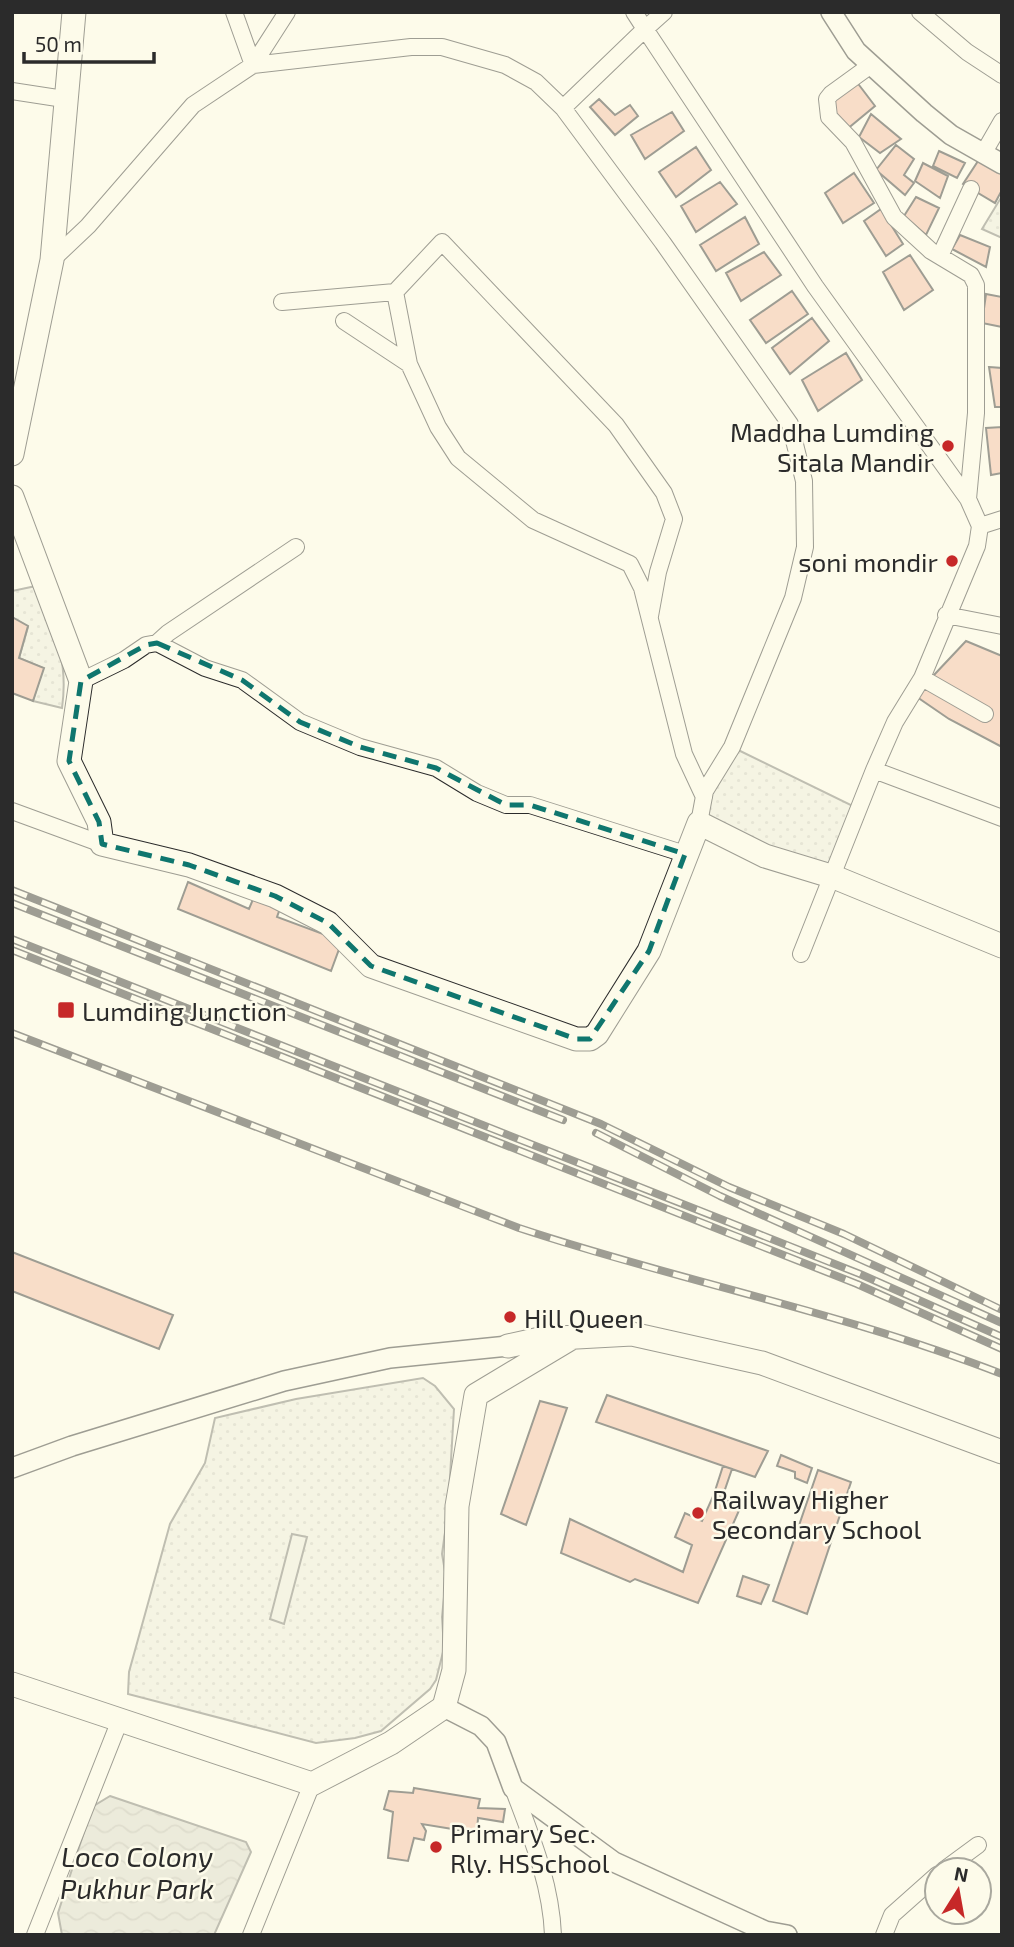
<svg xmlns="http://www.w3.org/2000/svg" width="1014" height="1947" font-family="'Exo 2',sans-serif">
<defs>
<pattern id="park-dots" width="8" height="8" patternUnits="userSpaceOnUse" patternTransform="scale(1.75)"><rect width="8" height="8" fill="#ecebdb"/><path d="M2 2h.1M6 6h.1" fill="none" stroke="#cbcabc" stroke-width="1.8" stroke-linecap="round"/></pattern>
<pattern id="water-waves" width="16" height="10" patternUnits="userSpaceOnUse" patternTransform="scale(1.75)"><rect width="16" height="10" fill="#d8d7c9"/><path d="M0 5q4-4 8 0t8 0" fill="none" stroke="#bab9ad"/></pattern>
</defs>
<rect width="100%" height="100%" fill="#fdfbea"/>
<path fill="url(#park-dots)" stroke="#74746e" stroke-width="2" d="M1002,196V238L982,229Z
M36,586C54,631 69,659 62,708L33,701L43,668L19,658L28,627L12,617V591Z
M732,747L857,808L834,877L700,823Z
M423,1378L435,1386L454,1409L448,1511L442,1554L446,1577L442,1617L444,1648L436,1680L430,1689L381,1731L355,1738L316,1743L128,1694L129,1672L170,1524L205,1463L215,1418L296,1399Z"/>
<path fill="#ecebdb" stroke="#74746e" stroke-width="2" d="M292,1534L307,1537L284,1624L270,1619Z"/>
<path fill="url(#water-waves)" stroke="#74746e" stroke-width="2" d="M110,1796L246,1842L251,1852L214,1935H62L58,1913L92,1807Z"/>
<path fill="#f2b8a0" stroke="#2b2b2b" stroke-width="2" d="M856,81L875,106L846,130L831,108L834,96Z
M599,99L615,115L630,105L638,116L615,135L590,107Z
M672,112L684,131L645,159L631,135Z
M871,114L901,139L880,153L859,137Z
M896,145L914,159L904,175L914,183L905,195L876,170Z
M696,147L711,170L676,197L659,172Z
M939,151L965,163L957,178L933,166Z
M980,158L1002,169V190L995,203L963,184Z
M923,163L948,176L940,198L915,181Z
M854,173L874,203L843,223L825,193Z
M720,182L737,204L696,232L681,206Z
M916,197L939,208L926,235L904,216Z
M881,209L903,244L886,256L864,221Z
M745,217L759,244L716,271L700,245Z
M960,235L990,247L986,267L952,249Z
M764,252L781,275L741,301L726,273Z
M910,255L933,290L904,310L883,272Z
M792,291L808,314L766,343L750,320Z
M986,294L1002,297V327L982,323Z
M812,318L829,341L790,374L772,348Z
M846,353L862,380L818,411L802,380Z
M989,367L1002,368V407H995Z
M1002,427V473L991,475L986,428Z
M12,617L28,626L19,658L44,668L33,701L12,693Z
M966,641L1002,656V747L949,719L917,697L934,675Z
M188,882L249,909L256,892L282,903L277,917L342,941L331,971L178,909Z
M12,1252L173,1315L159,1349L12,1291Z
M607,1395L768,1451L755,1477L596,1422Z
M540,1401L567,1408L526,1525L501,1514Z
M781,1455L812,1468L807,1483L795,1478V1472L777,1466Z
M723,1466L732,1469L722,1498L714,1494Z
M818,1470L851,1482L807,1614L773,1601Z
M714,1494L741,1506L698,1603L635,1579L630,1582L561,1553L570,1519L683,1572L692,1545L675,1537L685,1513L702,1521Z
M743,1576L769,1585L761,1604L737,1596Z
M414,1788L480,1799L478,1808L505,1809L503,1822L478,1818L477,1833L422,1824L426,1831L424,1840L414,1838L408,1861L388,1858L393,1812L384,1809L389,1791L413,1793Z"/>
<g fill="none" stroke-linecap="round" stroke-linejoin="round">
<g stroke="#2b2b2b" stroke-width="18">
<path id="minor" d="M234,12L253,65L287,12
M634,12L645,29L664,12
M920,12L967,52L1002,75
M871,65L831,94L827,99L829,117L853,142L894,217L931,251L971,275L976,285V413L968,499
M12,91L64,99
M563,108L663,243L790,424L804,481L805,547L793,598L732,747L705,791L699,823
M983,154L1002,121
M940,256L971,189
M52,260L88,226L193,105L253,65L411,47H442L505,65L536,82L563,108L645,29L815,286L968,499L980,526L977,546L922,678L895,722L874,770L801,954
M395,292L409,364L438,427L458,458L533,520L630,564L642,588L684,754L704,797
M282,302L395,292L442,242L616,425L664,493L674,519L658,572L650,616
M344,321L409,364
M980,526L1002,519
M946,615L1002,626
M157,643L168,633L296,547
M922,678L985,714
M81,681L124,660L146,645L157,643L205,668L242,680L300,722L360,747L436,768L477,793L506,805H530L685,854
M874,770L1002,818
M12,811L102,844
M513,1788C531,1836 551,1883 553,1935
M944,1870L978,1845
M35,1935L120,1720
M251,1935L312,1784
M884,1935L892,1915L937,1875"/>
</g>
<g stroke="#2b2b2b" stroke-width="22">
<path id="tertiary" d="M831,12L856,51L924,113L951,135L1002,164
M12,1468L72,1446L284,1381L390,1358L508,1346
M444,1707L481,1726L496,1742L513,1788L614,1862L765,1931L787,1935"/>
</g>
<g stroke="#2b2b2b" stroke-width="25">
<path id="secondary" d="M12,454L52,260L74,12
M12,497L81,681L69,761L99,822L102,844L189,865L275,896L328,923L371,966L576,1039H590L597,1034L649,951L699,823L765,856L834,877L1002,946
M508,1346L540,1339L632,1334L762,1363L1002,1452
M12,1684L312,1784L391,1743L444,1707L454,1670L457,1506L476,1395L573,1337"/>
</g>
<use href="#minor" stroke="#fdfbea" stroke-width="16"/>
<use href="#tertiary" stroke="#fdfbea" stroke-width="19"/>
<use href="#secondary" stroke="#fdfbea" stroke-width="23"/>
<g stroke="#2b2b2b" stroke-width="8">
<path id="rail" d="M12,890L601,1124L729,1187L844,1234L1002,1310
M12,903L563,1120
M12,939L860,1274L1002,1337
M12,950L857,1284L1002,1349
M12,1033L519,1228C679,1281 845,1313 1002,1374
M596,1133L720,1196L1002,1323"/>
</g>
<use href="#rail" stroke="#fdfbea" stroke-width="5" stroke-dasharray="16" stroke-linecap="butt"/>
</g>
<path d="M0 0H1014V1947H0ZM157,643L242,680L300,722L360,747L436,768L506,805H530L685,854L649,951L590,1039H576L371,966L328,923L275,896L189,865L102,844L99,822L69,761L81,681L146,645Z" fill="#fdfbea" fill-opacity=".55" fill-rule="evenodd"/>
<path fill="none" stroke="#0f766e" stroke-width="5" stroke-dasharray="14 9" stroke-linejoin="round" d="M157,643L242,680L300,722L360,747L436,768L506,805H530L685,854L649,951L590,1039H576L371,966L328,923L275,896L189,865L102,844L99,822L69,761L81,681L146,645Z"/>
<g fill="#c62828" stroke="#fdfbea" stroke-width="2.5">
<circle cx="948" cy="446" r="7"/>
<circle cx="952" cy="561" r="7"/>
<rect x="57" y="1001" width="18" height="18" rx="3.5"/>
<circle cx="510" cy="1317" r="7"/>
<circle cx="698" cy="1513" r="7"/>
<circle cx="436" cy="1847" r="7"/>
</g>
<g text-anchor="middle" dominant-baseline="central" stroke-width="5" stroke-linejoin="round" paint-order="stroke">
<g font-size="26" fill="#2b2b2b" stroke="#fdfbea" text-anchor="start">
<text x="934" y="431" text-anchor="end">Maddha Lumding<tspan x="934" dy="30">Sitala Mandir</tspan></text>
<text x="938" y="561" text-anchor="end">soni mondir</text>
<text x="82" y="1010">Lumding Junction</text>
<text x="524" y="1317">Hill Queen</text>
<text x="712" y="1498">Railway Higher<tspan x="712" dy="30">Secondary School</tspan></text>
<text x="450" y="1832">Primary Sec.<tspan x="450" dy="30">Rly. HSSchool</tspan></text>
</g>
<g font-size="28" font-style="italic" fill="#2b2b2b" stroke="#fdfbea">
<text x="137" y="1856">Loco Colony<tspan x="137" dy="32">Pukhur Park</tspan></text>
</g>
</g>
<rect width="1014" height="1947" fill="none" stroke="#2b2b2b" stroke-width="28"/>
<g transform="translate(958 1891) rotate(11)"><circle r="33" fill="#fdfbea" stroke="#a9a89e" stroke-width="2"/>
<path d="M0-5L12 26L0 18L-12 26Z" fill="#c62828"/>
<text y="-10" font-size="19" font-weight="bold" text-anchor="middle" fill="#2b2b2b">N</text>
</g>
<path d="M24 52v10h130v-10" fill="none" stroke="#2b2b2b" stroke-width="3.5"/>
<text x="35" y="52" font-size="21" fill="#2b2b2b" stroke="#fdfbea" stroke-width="5" paint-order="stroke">50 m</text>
</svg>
